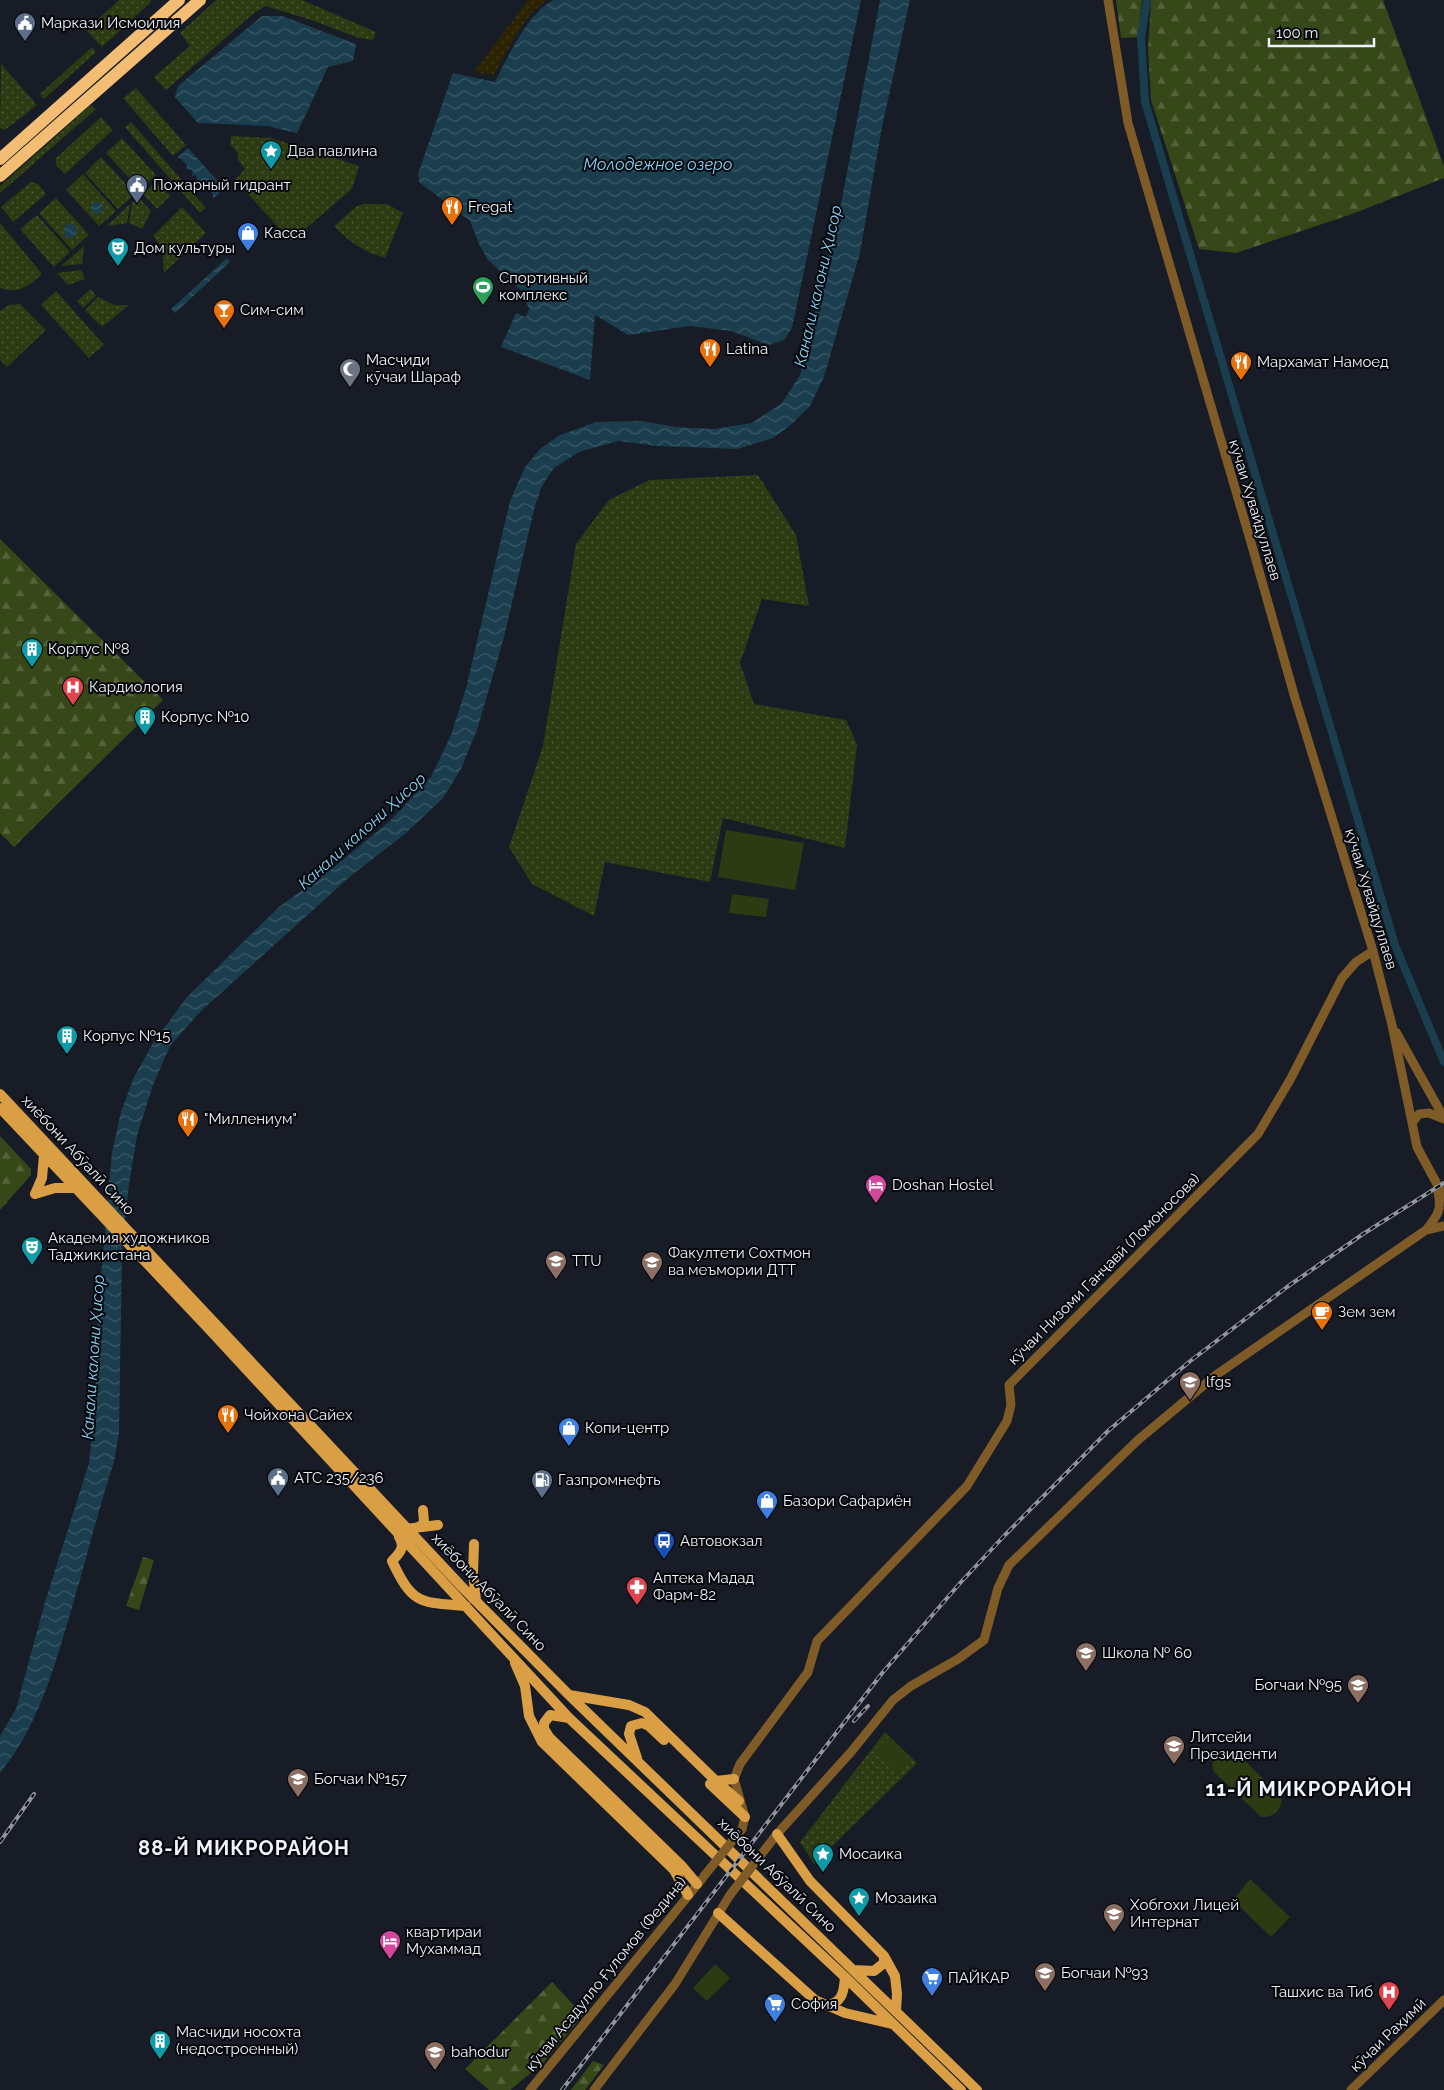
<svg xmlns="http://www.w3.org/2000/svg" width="1444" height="2090" font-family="Raleway,sans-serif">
<defs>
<pattern id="grass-dots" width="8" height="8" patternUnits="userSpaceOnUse" patternTransform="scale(1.25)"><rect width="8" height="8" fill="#2c3b12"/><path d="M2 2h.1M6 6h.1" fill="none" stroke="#4b5835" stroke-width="1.8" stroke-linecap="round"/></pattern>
<pattern id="forest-firs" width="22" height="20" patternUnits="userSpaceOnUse" patternTransform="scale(1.25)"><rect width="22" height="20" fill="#374818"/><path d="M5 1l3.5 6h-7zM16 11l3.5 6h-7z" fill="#54633a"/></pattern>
<pattern id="sand-dots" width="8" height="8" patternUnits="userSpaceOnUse" patternTransform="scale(1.25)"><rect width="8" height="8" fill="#2b2302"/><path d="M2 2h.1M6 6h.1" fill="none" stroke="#40391b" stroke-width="1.8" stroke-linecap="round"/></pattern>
<pattern id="water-waves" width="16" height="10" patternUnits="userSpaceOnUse" patternTransform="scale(1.25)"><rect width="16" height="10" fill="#1a3e4e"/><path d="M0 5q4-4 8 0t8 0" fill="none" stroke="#3c5a68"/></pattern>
</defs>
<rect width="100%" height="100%" fill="#171c27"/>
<path fill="url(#grass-dots)" d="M119,0H151V2L102,47L86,30Z
M216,0H302L376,32L373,40L359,38L314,21L266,6L254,13L166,90L154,77L190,46L180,33Z
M92,47L96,52L44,99L40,94Z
M1,64L37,105L5,130L0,128Z
M136,88L186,145L173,156L123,98Z
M91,105L96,109L0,193V186Z
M101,117L113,130L65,174L56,165V158Z
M131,122L206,208L200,213L125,127Z
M231,136L271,138L359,166L352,189L291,241L235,180L245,169L238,160V153L230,144Z
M122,138L156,175L140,190L106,153Z
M101,157L135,194L118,209L85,173Z
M83,174L116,211L99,226L66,190Z
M31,182L38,184L46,194L13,222L1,207Z
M156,182L170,196L157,209L143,194Z
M138,197L151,211L142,229L129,223L132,203Z
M56,198L89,235L72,250L39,213Z
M130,204L127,223L107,226Z
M364,204H387L403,213L385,258C364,252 349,242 334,226L357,206Z
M182,207L206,233L164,273L162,248L153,236Z
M37,215L70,252L54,267L20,229Z
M0,223L42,274C30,285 18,295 0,288Z
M84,246L82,264L61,266Z
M81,270L85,279L68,285L57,273Z
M91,289L96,296L83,308L77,301Z
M56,291L104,345L89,358L41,305Z
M98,297L114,305H129L102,327L85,310Z
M20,304L46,330L7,367L0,360V311L9,305Z
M758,475L796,535L809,606L762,599L740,663L754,704L846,720L857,744L845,848L723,818L710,882L605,862L594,916L532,884L509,847L543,746L576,544L609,500L649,480Z
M885,1732L917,1763L814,1864L800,1842Z"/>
<path fill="url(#forest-firs)" d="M1116,0H1142L1138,37L1121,38Z
M1151,0H1383L1444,166V178L1352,214L1236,253L1199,249L1151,100L1148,50Z
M0,539L163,700L14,847L0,833Z
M0,1136L31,1169V1175L0,1210Z
M143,1557L154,1560L139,1610L126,1606Z
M552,1982L583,2015L544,2062L510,2090H489L465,2069Z
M593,2061L604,2065L585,2090H571Z"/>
<path fill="url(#sand-dots)" d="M528,0H547C522,17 508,50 494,75L474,72Z"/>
<path fill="#2c3b12" d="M726,830L804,843L795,890L718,877Z
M732,894L769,899L766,917L729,913Z
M888,1737L910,1759L897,1773L875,1750Z
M1226,1750L1236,1752L1282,1797C1281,1811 1275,1817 1261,1817L1214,1772L1212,1764L1217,1755Z
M1250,1879L1290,1917L1271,1937L1233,1900Z
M715,1964L730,1978L707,2001L693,1988Z"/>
<path fill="url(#water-waves)" d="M554,0H861L792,328L784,340L769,345L731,331L690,326L628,335L595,315L590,380L501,347L516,313L526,317L529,309L526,301L519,296L522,291L488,260L479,244L470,221L419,182L418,174L453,73L495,82C507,58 529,11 554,0Z
M880,0H910L882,127L860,253L824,377L810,406L792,424L773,438L737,449L658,446L618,441L579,452L554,468L542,486L535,506L503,641L477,730L461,769L443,798L405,834L353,874L201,1011L170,1046L153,1085L137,1136L129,1184L122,1251L119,1433L114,1462C97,1514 84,1568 68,1621C52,1675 36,1729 0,1773V1736L16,1709L45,1602L89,1463L95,1401L98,1310L112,1152L121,1112L134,1077L153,1043L187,997L279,907L334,867L389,822L431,777L451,735L466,688L510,501L525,467L540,449L560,435L596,422L641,421L677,427L713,429L752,423L782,403L800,375L839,214Z
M262,16H282L356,44L353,61L328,67L297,133L267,126L198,123L175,97L178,86Z
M188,148L224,188L213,199V194L206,186L202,187L203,183L197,181L196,175L192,176L193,171L190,169L186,170L187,165L180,158H177Z
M91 208a6 6 0 1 1 12 0a6 6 0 1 1-12 0Z
M63 231a7 7 0 1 1 14 0a7 7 0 1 1-14 0Z
M227,258L230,262L175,313L171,309Z"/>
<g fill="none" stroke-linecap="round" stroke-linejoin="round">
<path stroke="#1a3e4e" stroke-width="8" d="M1147,0L1141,37L1145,102L1395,945L1444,1062"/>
<path stroke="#7f5b27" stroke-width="9" d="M1108,0L1128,123L1252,546L1295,698L1373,951L1392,1025L1417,1147L1444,1197
M1396,1032L1444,1118
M1412,1123L1419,1114L1429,1113L1444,1119
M1426,1230L1444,1226
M742,1829L745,1817L734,1779L740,1764L808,1672L817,1641L967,1486L1007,1421L1011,1405L1009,1385L1258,1134L1290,1080L1342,978L1356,962L1373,951
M767,1847L777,1834L851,1752L893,1700L911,1686L958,1659L984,1640L998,1588L1009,1565L1138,1440L1216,1375L1426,1230C1438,1215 1442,1210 1438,1192
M530,2090L702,1879
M594,2090L675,1984L730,1895
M1351,2090L1444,2000"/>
<path stroke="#da9e45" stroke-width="10" d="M0,1094L462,1587L569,1695L977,2090
M0,1108L209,1329L569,1718L845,1977L961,2090
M35,1194L55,1188H75
M35,1194L42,1178L44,1155
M415,1528L421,1526L424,1522L423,1510
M406,1529L438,1525
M399,1537C406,1547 399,1554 392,1561C413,1605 419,1602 466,1606
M474,1544L473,1573L476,1600
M515,1663L525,1686L529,1716L542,1742L674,1870L688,1895
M569,1695L629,1705L645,1712L716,1781L739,1801
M569,1718L550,1715L544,1723V1729L549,1737L681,1865L697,1884
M637,1758L629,1734L631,1726L642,1723L649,1726L664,1740
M716,1781L734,1779
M710,1784L745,1817
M777,1834L810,1881L884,1956L895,1976L897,1994L896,2011
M718,1913L815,2000L845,2013L892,2024
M854,1970L874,1971L884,1963V1956
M824,2005C842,2005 844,1992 845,1977"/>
<path stroke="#f3bd73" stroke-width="12" d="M0,159L179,0
M0,176L200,0"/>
<g stroke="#90959e" stroke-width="4">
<path id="rail" d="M854,1721L868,1706
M0,1842L34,1794
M562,2090L883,1672L961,1582L1005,1535L1108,1431L1189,1362L1287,1287L1363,1234L1444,1183"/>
</g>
<use href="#rail" stroke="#05070b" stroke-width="2" stroke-dasharray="5.5" stroke-linecap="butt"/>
<path stroke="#7f5b27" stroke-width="9" d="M704,1876L742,1829
M730,1895L767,1847"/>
</g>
<defs>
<g id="civic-pin" transform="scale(1.125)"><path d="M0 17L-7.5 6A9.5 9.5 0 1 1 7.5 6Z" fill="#5c6f8a" stroke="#05070b"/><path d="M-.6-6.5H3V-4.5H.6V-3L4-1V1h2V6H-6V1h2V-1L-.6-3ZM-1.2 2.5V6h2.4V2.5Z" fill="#fff"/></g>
<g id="sight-pin" transform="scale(1.125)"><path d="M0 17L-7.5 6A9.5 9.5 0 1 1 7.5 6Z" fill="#0f9aa8" stroke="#05070b"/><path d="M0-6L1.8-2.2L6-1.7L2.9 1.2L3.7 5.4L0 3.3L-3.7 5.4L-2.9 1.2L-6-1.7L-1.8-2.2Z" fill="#fff"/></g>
<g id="restaurant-pin" transform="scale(1.125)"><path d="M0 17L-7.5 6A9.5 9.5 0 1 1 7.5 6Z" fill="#e8710a" stroke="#05070b"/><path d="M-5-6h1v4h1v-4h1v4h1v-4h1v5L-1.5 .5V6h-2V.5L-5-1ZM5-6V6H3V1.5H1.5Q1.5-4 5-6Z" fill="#fff"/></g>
<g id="shop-pin" transform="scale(1.125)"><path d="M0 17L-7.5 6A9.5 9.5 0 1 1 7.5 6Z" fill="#3f7fe0" stroke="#05070b"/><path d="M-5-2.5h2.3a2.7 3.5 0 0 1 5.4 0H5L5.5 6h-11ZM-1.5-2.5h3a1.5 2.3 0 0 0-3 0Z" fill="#fff"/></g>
<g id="theatre-pin" transform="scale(1.125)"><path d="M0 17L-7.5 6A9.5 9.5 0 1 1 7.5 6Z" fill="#0f9aa8" stroke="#05070b"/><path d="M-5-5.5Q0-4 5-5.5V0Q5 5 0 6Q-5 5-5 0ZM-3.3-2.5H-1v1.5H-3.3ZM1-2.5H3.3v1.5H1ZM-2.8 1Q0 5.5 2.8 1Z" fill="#fff"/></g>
<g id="stadium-pin" transform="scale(1.125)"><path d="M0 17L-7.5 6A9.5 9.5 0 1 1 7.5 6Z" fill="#2e9e5b" stroke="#05070b"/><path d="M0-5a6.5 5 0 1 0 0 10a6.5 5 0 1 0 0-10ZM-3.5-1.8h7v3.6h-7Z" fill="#fff"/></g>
<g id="bar-pin" transform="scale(1.125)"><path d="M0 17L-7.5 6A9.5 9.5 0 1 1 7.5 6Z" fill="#e8710a" stroke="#05070b"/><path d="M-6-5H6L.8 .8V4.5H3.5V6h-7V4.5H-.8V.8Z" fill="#fff"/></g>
<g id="mosque-pin" transform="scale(1.125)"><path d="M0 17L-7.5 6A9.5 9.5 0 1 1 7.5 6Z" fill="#6b7280" stroke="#05070b"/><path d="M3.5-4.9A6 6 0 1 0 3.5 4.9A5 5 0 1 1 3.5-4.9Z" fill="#fff"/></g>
<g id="building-pin" transform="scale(1.125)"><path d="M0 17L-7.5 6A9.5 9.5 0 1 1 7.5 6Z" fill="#0f9aa8" stroke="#05070b"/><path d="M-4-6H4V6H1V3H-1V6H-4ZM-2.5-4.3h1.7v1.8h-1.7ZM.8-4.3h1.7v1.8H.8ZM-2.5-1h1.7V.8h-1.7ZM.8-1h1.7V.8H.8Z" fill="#fff"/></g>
<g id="hospital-pin" transform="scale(1.125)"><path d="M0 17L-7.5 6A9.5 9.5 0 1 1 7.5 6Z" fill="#e0444e" stroke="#05070b"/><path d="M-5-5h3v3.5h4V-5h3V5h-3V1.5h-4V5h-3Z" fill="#fff"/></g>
<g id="hotel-pin" transform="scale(1.125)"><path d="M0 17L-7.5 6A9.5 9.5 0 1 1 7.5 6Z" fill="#d1479c" stroke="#05070b"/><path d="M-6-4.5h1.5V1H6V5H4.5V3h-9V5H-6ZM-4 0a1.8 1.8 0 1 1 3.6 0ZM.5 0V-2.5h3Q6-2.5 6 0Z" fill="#fff"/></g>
<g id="university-pin" transform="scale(1.125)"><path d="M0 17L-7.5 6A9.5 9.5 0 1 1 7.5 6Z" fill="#8d6e63" stroke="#05070b"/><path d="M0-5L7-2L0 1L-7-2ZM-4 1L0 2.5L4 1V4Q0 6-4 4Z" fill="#fff"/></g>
<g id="cafe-pin" transform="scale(1.125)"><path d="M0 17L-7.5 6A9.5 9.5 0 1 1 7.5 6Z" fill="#e8710a" stroke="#05070b"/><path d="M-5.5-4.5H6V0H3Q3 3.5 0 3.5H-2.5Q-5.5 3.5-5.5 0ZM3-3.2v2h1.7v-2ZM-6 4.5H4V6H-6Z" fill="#fff"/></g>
<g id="school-pin" transform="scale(1.125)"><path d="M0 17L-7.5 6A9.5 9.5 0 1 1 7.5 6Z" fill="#8d6e63" stroke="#05070b"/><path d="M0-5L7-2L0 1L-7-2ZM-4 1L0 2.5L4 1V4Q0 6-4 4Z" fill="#fff"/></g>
<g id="fuel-pin" transform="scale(1.125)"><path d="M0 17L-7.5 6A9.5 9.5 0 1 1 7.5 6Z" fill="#5c6f8a" stroke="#05070b"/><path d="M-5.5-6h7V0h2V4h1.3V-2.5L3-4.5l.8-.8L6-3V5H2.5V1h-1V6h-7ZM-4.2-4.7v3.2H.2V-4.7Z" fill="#fff"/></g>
<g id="bus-pin" transform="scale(1.125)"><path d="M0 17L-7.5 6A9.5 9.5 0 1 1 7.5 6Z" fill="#1a4fb4" stroke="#05070b"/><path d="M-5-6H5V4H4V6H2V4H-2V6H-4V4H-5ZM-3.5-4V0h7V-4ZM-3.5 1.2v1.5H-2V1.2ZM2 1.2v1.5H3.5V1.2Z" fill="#fff"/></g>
<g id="pharmacy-pin" transform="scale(1.125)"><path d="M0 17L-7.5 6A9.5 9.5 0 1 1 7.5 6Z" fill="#e0444e" stroke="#05070b"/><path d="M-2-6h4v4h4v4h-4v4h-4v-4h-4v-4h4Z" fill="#fff"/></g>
<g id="supermarket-pin" transform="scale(1.125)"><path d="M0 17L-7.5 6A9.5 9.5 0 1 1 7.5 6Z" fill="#3f7fe0" stroke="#05070b"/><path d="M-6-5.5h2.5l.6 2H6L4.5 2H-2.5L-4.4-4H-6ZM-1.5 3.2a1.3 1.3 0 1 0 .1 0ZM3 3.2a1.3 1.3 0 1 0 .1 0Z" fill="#fff"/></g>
</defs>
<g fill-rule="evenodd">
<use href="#civic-pin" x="25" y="23"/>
<use href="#sight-pin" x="271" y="151"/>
<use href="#civic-pin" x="137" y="185"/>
<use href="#restaurant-pin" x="452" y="207"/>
<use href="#shop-pin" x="248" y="233"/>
<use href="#theatre-pin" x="118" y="248"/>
<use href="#stadium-pin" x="483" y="287"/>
<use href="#bar-pin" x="224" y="310"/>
<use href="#restaurant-pin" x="710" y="349"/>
<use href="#restaurant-pin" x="1241" y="362"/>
<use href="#mosque-pin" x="350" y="369"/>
<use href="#building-pin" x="32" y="649"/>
<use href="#hospital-pin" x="73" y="687"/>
<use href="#building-pin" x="145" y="717"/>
<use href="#building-pin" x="67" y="1036"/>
<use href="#restaurant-pin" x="188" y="1119"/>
<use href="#hotel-pin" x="876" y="1185"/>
<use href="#theatre-pin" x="32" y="1247"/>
<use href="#university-pin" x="556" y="1261"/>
<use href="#university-pin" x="652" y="1262"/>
<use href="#cafe-pin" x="1322" y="1312"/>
<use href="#school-pin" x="1190" y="1382"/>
<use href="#restaurant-pin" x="228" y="1415"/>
<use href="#shop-pin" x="569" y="1428"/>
<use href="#civic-pin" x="278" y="1478"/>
<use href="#fuel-pin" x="542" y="1480"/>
<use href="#shop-pin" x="767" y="1501"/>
<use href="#bus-pin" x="664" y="1541"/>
<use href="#pharmacy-pin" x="637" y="1587"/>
<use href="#school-pin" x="1086" y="1653"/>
<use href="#school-pin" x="1358" y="1685"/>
<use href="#school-pin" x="1174" y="1746"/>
<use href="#school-pin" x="298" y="1779"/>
<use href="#sight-pin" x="823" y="1854"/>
<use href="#sight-pin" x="859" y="1898"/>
<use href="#school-pin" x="1114" y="1914"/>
<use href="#hotel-pin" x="390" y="1941"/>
<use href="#school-pin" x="1045" y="1973"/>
<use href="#supermarket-pin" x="932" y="1978"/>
<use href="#hospital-pin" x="1389" y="1992"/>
<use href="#supermarket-pin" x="775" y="2004"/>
<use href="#building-pin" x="160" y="2041"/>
<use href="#school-pin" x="435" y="2052"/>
</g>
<g text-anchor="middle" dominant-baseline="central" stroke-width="4" stroke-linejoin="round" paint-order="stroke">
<g font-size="15" fill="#eff3fb" stroke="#05070b" text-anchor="start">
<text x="41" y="23">Маркази Исмоилия</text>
<text x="287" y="151">Два павлина</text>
<text x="153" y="185">Пожарный гидрант</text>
<text x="468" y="207">Fregat</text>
<text x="264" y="233">Касса</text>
<text x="134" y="248">Дом культуры</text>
<text x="499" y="278">Спортивный<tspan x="499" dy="17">комплекс</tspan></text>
<text x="240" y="310">Сим-сим</text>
<text x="726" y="349">Latina</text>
<text x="366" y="360">Масҷиди<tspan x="366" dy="17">кӯчаи Шараф</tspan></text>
<text x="1257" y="362">Мархамат Намоед</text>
<text x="48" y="649">Корпус №8</text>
<text x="89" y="687">Кардиология</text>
<text x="161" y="717">Корпус №10</text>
<text x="83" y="1036">Корпус №15</text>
<text x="204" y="1119">"Миллениум"</text>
<text x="892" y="1185">Doshan Hostel</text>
<text x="48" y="1238">Академия художников<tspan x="48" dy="17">Таджикистана</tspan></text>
<text x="668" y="1253">Факултети Сохтмон<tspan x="668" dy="17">ва меъмории ДТТ</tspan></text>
<text x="572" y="1261">TTU</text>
<text x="1338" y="1312">Зем зем</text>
<text x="1206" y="1382">lfgs</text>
<text x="244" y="1415">Чойхона Сайех</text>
<text x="585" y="1428">Копи-центр</text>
<text x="294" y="1478">АТС 235/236</text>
<text x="558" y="1480">Газпромнефть</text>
<text x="783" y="1501">Базори Сафариён</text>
<text x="680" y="1541">Автовокзал</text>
<text x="653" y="1578">Аптека Мадад<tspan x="653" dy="17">Фарм-82</tspan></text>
<text x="1102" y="1653">Школа № 60</text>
<text x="1342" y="1685" text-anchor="end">Богчаи №95</text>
<text x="1190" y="1737">Литсейи<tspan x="1190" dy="17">Президенти</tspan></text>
<text x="314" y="1779">Богчаи №157</text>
<text x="839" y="1854">Мосаика</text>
<text x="875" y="1898">Мозаика</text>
<text x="1130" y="1905">Хобгохи Лицей<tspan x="1130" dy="17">Интернат</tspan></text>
<text x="406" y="1932">квартираи<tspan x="406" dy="17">Мухаммад</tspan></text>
<text x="1061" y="1973">Богчаи №93</text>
<text x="948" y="1978">ПАЙКАР</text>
<text x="1373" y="1992" text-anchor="end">Ташхис ва Тиб</text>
<text x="791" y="2004">София</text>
<text x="176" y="2032">Масчиди носохта<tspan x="176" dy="17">(недостроенный)</tspan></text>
<text x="451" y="2052">bahodur</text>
</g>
<g font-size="15" fill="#eff3fb" stroke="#05070b">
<text transform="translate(1255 510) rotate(73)">кӯчаи Хувайдуллаев</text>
<text transform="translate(1371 899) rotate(73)">кӯчаи Хувайдуллаев</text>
<text transform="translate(78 1155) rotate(47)">хиёбони Абӯалӣ Сино</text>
<text transform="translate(1104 1269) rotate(-45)">кӯчаи Низоми Ганҷавӣ (Ломоносова)</text>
<text transform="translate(489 1592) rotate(46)">хиёбони Абӯалӣ Сино</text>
<text transform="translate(777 1875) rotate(44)">хиёбони Абӯалӣ Сино</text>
<text transform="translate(606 1974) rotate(-51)">кӯчаи Асадулло Ғуломов (Федина)</text>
<text transform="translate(1388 2035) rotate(-44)">кӯчаи Раҳимӣ</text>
</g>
<g font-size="16" font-style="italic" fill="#87d5fa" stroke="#05070b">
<text x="658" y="164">Молодежное озеро</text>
<text transform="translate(818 286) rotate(-77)">Канали калони Ҳисор</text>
<text transform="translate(362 831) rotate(-42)">Канали калони Ҳисор</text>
<text transform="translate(93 1357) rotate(-86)">Канали калони Ҳисор</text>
</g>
<g font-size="20" font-weight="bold" letter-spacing="1" fill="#eff3fb" stroke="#05070b">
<text x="1309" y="1789">11-Й МИКРОРАЙОН</text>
<text x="244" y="1848">88-Й МИКРОРАЙОН</text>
</g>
</g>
<path d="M1269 38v8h105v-8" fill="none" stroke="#eff3fb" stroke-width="2.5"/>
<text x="1276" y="38" font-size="15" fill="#eff3fb" stroke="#05070b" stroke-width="4" paint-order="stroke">100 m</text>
</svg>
